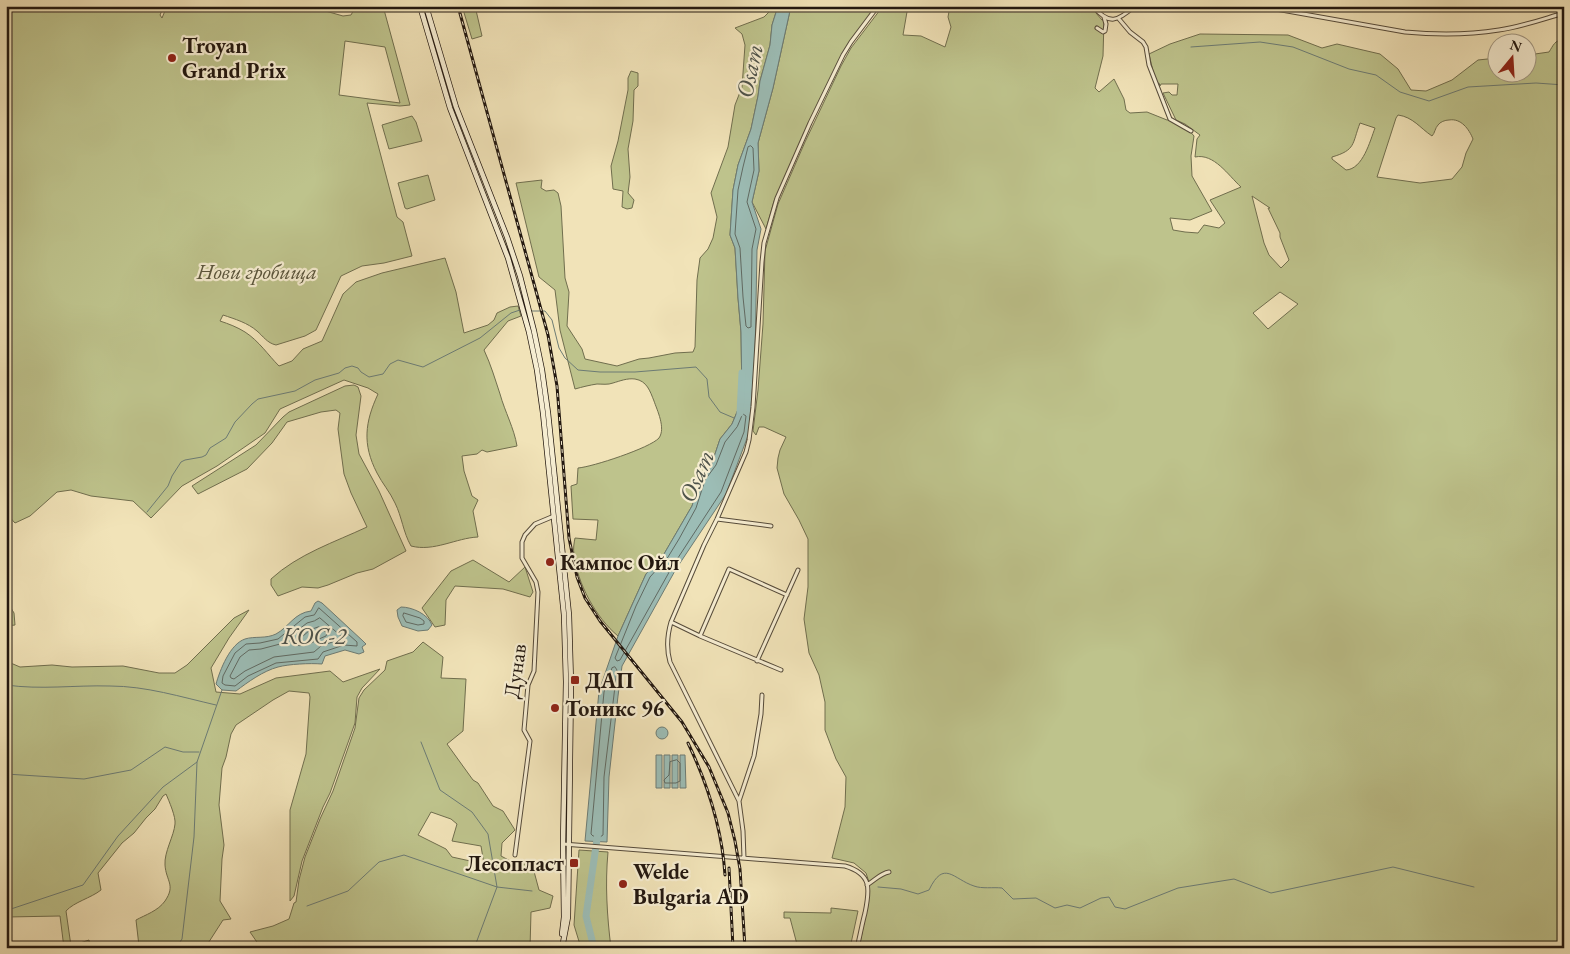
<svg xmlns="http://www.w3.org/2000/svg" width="1570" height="954" font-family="'EB Garamond',serif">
<rect width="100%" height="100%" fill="#f1e3b8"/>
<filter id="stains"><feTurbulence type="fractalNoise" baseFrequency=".004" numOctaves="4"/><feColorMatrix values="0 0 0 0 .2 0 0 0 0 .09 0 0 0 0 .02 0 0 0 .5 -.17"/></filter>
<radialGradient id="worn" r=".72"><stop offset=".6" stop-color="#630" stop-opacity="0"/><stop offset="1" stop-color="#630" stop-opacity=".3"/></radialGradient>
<path fill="#bec38c" stroke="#706e4e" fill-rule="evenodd" d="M6,6H164L160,15L162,18L167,6H315V8L343,16L351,15L356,6H383L410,105L400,106L367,103L397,217L403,222L412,256L384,263L362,266L341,276L316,330L305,336L276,345C267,343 263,336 257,331C248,323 235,319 223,315L220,321C229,324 237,327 245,332C259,341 268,355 279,366L292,361L303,349L322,341L343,294L356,282L382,273L445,258L456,292L464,333L488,325L494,320L497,313L510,307L518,306L521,316L508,321L484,350C491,365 495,379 500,394C505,412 514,428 517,446L487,452L482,450L477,454L462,456L464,471L472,496L478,500L473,511L478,537C456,538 434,552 411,546C403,532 402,517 395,503C390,492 382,483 377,473C362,444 365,422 378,394L368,388L344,380L280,409L265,433L217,466L182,486L151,518L133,501L91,496L71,490L57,492L30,516L15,523L6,513ZM345,41L385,47L400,103L339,95Z
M462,6H475L482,36L472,39Z
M775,6H778L772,25L770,45L760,81L758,96L751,129L738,165L733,190L730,235L735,248L738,298L741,332L742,400L732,424L720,439L712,463L701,478L692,506L664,554L646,574L618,636C596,618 577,583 574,554C573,549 574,543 575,538L596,540L598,520L573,519L571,486L577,484L578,468C592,467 650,448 659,438C666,428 657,410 654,401C650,391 647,381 635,379C627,378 620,381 613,383C608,385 602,384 597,384C590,385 582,387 575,389L560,330L555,290L539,277L516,183L542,180L541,188L546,191L554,190L558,193L561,206L565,278L569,292L567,326L582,349L585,359L617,366L639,359L649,358L675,353L693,352L695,347L697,280L700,258L708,249L713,238L717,217L711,193L728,147L735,105L742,87L745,45L742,34L735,28L764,17Z
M791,6H878L843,56L774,201L766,229L752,202L759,171L758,143L773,88Z
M883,6H908L903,35L921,36L945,47L951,27L948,17L950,6H1090L1102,20H1104L1103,56L1095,88L1099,92L1114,79L1124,99L1126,110L1130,113L1147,112L1167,120L1172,119L1187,128L1194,136L1191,156L1192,176L1212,211L1190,220L1170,218L1173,230L1185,232L1198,233L1204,225L1219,228L1225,223L1210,200L1241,187C1228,175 1214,153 1195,157L1197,139L1200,135L1185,124L1176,120L1163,93L1169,92L1172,95H1177L1178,84H1161L1160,86L1159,83L1156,84L1149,54L1170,44L1200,34L1288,35L1322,48L1337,44L1380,54L1398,69L1411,90L1426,91L1452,80L1478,60L1497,58L1498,72H1528V55L1549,52C1553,46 1555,39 1564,40V948H859L867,908L869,882L866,873L854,863L832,858L845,807L846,777L836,759L825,730V702L819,675L809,653L804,619L808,587V539L799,520L784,494L777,468L778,458L780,450L786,437L764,427H759L756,435L753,431L758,390L763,324L765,251L778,204L805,142L841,66L851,48ZM1398,115C1413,117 1420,128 1432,136C1435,133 1435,128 1438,125C1440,122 1445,120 1449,120C1461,118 1469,129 1473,139L1466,153L1462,167L1452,179L1420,183L1377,177L1396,118ZM1360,123L1375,128C1370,141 1363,169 1346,170L1332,159V157C1356,150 1352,144 1360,123ZM1252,196L1270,208H1268L1280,233V237L1289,260L1281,268L1269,255L1264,243ZM1280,292L1298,304L1268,329L1253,313Z
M631,71L638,73V86L634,90L633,121L628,149L630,177L628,193L634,200L632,208L627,209L622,207L623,191L613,189L611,166L618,141L628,90V78Z
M412,116L416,122L422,141L389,149L382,125Z
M428,175L435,200L407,209L405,208L398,183Z
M354,385L358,387L361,396L356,435L359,454L379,491L406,551L373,569L357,573L328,585L318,588L302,587L278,596L271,585V579C298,554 335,542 367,527L351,493L344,474L338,429L340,413L336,410L321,412L287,422L272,443L247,469L198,494L192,486L256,445L283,417L289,412L345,386Z
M473,560L509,582L525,567L533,592L530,597L503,589L455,586L446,600L445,625L435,627L422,608L451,571Z
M6,606L11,608L14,613L15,625L6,626Z
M249,610L229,638L211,668L216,692L240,694L276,678L330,671L343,682L380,669L362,688L357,697L355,723L330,793L323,807L302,861L294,896L290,901V810L306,754L310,697L309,693L289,691L273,700L236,725L231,734L226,757L222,768L219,805L224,845L222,859L220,901L231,919L223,920L205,948H136L139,946L136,920C145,915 158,911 165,901C176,885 166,881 165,865C164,852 174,836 175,824C176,817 169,801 166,794L163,796L155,809L146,818L134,833L122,843L98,873L101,890C91,898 74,902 66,911L71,946L89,940L90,948H64L60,916L7,917L6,948V661L20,667L52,665L72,667L123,666L159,673H175L187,665L234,618Z
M423,642L443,657L441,678L466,679L463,731L447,744L473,780L478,783L493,806L503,811L515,830L502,843L501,856L516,864H532L539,890L553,896L550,908L531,912L530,948H261L250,932L273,926L289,919L294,903L296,902L299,880L305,857L320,819L333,791L355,728L359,698L364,690L385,670L387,661L413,652ZM431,812L451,819L457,824L452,841L481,846L484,864L452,857L446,849L418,835Z
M579,850L608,852C605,884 607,916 611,948H581L574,925Z
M831,908L858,911L850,948H798L790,918H784V912L831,913Z"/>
<path fill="#9cbdb6" stroke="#6c7b74" d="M778,6H791L773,88L758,143L759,171L752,202L761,229L757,250L755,355L749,433L726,494L676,569L622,666L618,696L609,777L607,842L585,841L599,691L618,636L646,574L664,554L692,506L701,478L712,463L720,439L732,424L742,400L741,332L738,298L735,248L730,235L733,190L738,165L751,129L758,96L760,81L770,45L772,25Z
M318,601L322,603L363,641L366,644L362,647L364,652L359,654L345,650L325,656L322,664C310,663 289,664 278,667C263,671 248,682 236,691L222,690L216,684C220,670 230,644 245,639C254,636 266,639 276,634C289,627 294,613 311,611L315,603Z
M401,607C412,607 428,614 432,625L428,630L418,631L402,626L398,617L397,610Z
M656 733a6 6 0 1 1 12 0a6 6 0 1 1-12 0Z
M656,755H662V788H656Z
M664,755H670V788H664Z
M672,755H678V788H672Z
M680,755H685L686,788H680Z"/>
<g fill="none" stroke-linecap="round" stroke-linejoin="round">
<path stroke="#606a63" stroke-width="1" d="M751,146L753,148L754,170L747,202L756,229L752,249L751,323V327L748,328L746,326L743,297L740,248L735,234L738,190L743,167L748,147Z
M743,414L746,416L744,432L721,492L672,567L620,660L617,661L615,658L636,606L650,577L668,557L679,539L696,508L705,480L716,465L725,442L737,427Z
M319,608L357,642V646L344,645L323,652L318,659L276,663L248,676L235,686L225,685L222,683L223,676L235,653L246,644L260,643L278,639L305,617L314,615Z
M404,613L420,618L424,621V624L418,625L406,622L403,616Z
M320,618L341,636V639L321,646L314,652L274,657L245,671L234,679L231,678L230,676L240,657L249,650L261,649L280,644L307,623L314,621Z
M319,627L327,633L326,636C315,640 307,648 295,645L296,642L310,630Z
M615,667L617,670L604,777L603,835L600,837L593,836L591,834L604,692L612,668Z
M677,760L680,763V781L676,783H665L664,780L669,775L670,762Z"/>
<path stroke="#6c7b74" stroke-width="1" d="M1191,47L1260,42L1293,47L1349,69L1376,75L1400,92L1429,101L1468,87L1536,83L1564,85
M532,311H545L552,320L559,348L565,358L578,370L600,372H635L696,367L707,379L709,397L720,412L734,418
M147,512L168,486L172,476L181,462L185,460L202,457L206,455L210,448L226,438L235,422L252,404L258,399L295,391L315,380L339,373L345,368L352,366L358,368L361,372L369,377L383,374L390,364L398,360L423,367L480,338L511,313L520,310
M6,685C41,690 75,685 110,686C146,686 181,697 216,705
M6,774L84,779L131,770L165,747L183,752H199
M878,887L901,889L918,894L929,890C944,859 953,879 974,886C982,889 993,887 1002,888L1013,899L1036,898L1055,908L1067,905L1080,908L1101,898L1109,897L1115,907L1125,909L1178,888L1234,879L1271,893L1393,867L1474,887
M307,906L348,891L379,862L404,855L497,887L488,834L472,812L440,790L421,742
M11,909L83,885L118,836L163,787L197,762
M176,948L182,939L194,837L197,762L222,690
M470,948L475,946L497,887L532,891"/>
<path stroke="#9cbdb6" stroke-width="7" d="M740,413L742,373
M594,948L586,916L598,832"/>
<g stroke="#564b3a" stroke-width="5">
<path id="minor" d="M1093,6C1109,26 1118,21 1135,6
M1259,6L1405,32C1437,35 1468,35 1499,30C1521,27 1543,19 1564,13
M1119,19L1130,32L1143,42L1146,47L1149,65L1170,119L1191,131
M1097,28L1103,32L1105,31L1106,24L1104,17
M717,519L771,526
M671,622L700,636L781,670
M700,636L729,569L787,595
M757,661L798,570
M739,801L754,756L761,714L762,695
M563,844L845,866C872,874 870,889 865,913C862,924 860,936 857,948
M515,855L530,741L524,730L528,685L534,671L538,592L536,582L522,558V542L525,535L535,524L554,516
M744,858L743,831L739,801L670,662C666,648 667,636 671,622L704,545L717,519L746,452L749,440L753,407L762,262L764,243L777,198L810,123L843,55L851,42L878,6
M867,885C875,880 881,873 889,872"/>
</g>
<g stroke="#231810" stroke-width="6">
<path id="secondary" d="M420,6L450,108L508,258L529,332L537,370L543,413L564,615L566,682L563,844L564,917L562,934
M426,6L456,107L507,237L520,276L534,331L542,370L548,413L569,615L571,683L568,917L562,948"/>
</g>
<use href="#minor" stroke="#f6edd1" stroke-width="3"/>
<use href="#secondary" stroke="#f6edd1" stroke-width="4.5"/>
<g stroke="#231810" stroke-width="3">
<path id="rail" d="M458,6L548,335L557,386L569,538L577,577L585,598L600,621L682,722L709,767L728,813L735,841L740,869L745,948
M688,743C708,785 722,828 725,875
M729,868L733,948"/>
</g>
<use href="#rail" stroke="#f6edd1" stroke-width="1" stroke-dasharray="4" stroke-linecap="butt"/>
</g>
<g fill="#8f2418" stroke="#f6edd1" stroke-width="2">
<circle cx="172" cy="58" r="5"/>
<circle cx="550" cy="562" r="5"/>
<rect x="570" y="675" width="10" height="10" rx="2.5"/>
<circle cx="555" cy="708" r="5"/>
<rect x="569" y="858" width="10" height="10" rx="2.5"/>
<circle cx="623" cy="884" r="5"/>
</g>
<g text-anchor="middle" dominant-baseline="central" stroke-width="4.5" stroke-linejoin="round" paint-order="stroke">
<g font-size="22" font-weight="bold" fill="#231810" stroke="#f6edd1" text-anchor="start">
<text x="182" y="45">Troyan<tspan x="182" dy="25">Grand Prix</tspan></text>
<text x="560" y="562">Кампос Ойл</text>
<text x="585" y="680">ДАП</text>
<text x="565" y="708">Тоникс 96</text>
<text x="564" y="863" text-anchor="end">Лесопласт</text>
<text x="633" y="871">Welde<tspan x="633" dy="25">Bulgaria AD</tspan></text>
</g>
<g font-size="22" font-style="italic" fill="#59543b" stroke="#f6edd1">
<text x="257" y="271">Нови гробища</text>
</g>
<g font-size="22" fill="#231810" stroke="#f6edd1">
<text transform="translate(515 671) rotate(-82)">Дунав</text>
</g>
<g font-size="24" font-style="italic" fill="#4d524a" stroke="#f6edd1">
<text transform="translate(749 71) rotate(-78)">Osam</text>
<text transform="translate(696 476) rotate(-66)">Osam</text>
<text x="314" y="635">КОС-2</text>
</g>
</g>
<rect width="1570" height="954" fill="none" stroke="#f1e3b8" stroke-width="25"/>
<rect x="8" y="8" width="1555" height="939" fill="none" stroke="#231810" stroke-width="2.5"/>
<rect x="12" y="12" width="1545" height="929" fill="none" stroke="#231810"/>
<g transform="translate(1512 58) rotate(18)"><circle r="24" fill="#f6edd1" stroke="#a29884"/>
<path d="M0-4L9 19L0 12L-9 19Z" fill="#8f2418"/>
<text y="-8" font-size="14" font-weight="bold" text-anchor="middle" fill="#231810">N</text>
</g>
<rect width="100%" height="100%" filter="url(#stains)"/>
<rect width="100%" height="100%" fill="url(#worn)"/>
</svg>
